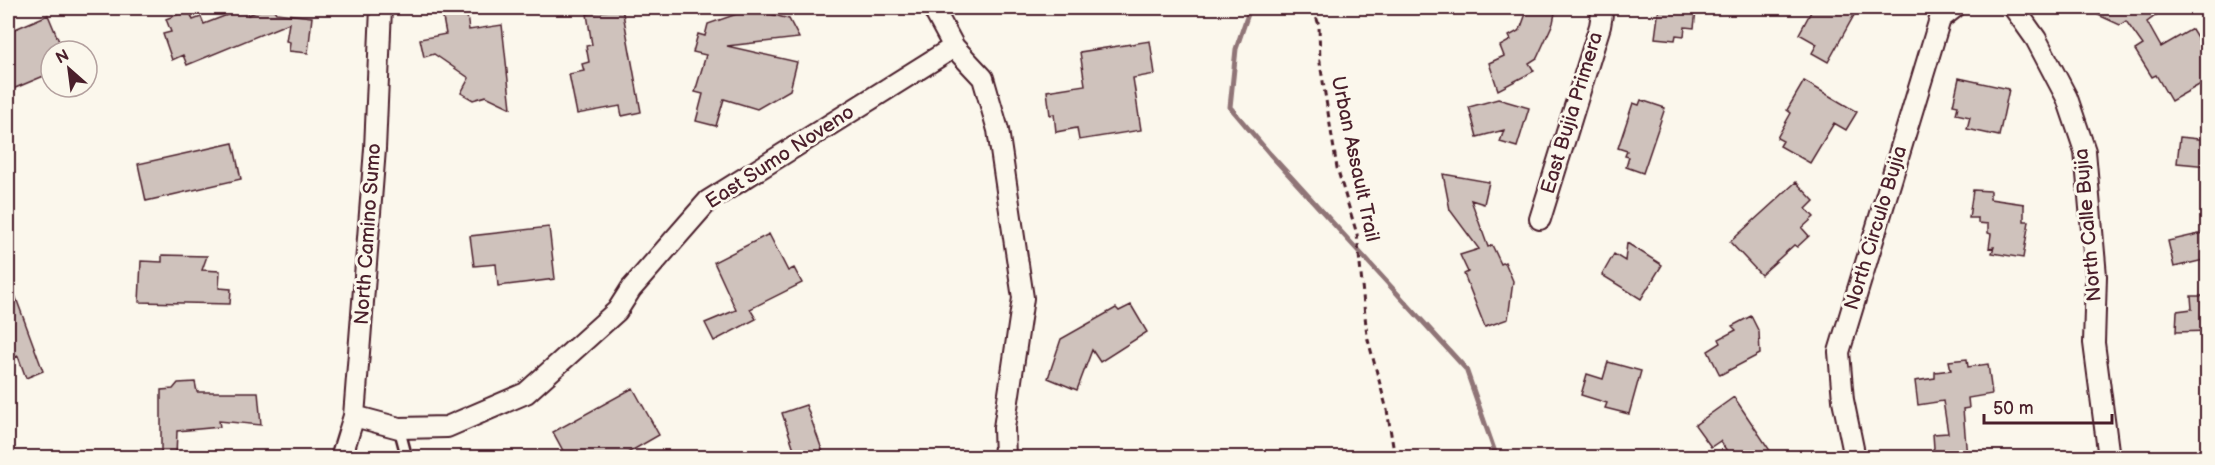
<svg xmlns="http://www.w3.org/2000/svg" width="2215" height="465" font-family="'Balsamiq Sans',sans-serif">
<rect width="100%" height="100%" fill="#fbf7ec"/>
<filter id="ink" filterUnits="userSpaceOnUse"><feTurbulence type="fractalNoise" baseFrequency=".0167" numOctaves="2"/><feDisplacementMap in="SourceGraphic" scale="12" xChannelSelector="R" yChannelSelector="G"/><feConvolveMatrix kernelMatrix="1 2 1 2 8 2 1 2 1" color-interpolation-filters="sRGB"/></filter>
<g filter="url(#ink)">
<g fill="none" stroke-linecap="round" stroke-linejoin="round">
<path stroke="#907477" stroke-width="5" d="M1250,8L1236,49L1230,107L1270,154L1466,369L1497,458"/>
</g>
<path fill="#cfc2bc" stroke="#4a1f2b" stroke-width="1.5" d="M245,8L248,15L266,8H273L276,13L312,17L308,53L289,51L290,42L286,41L289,23L187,65L183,55L172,60L163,34L171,32L166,19L189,10L193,20L201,17L204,24Z
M466,8L469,30L502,25L511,108L486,96L473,100L461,93L469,78L434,54L424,57L420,39L446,34L442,13Z
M622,8L641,112L622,116L620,106L577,114L569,74L584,71L582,64L589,62L586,46L592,45L587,14Z
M1528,8H1556L1553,23L1537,58L1529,63L1534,71L1498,90L1489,63L1504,56L1500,46L1511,40L1509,36L1520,30Z
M1659,8H1689V9L1696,10L1694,28L1685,27L1684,36L1676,35L1675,40L1655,38Z
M1813,8H1858L1828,62L1812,53L1817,44L1799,34Z
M2083,8H2166L2147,22L2161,47L2192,29L2208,55V80L2171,101L2156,75L2152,77L2135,50L2143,45L2126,21L2120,25Z
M751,9L789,19L799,38L727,46L797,62L790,90L757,109L724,99L716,126L696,121L703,94L695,92L706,55L693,52L698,34L705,36L708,24Z
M48,15L63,51H51V73L8,91V32Z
M1150,41L1155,74L1133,78L1141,130L1079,140L1077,128L1056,132L1054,114L1050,115L1047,91L1085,85L1080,52Z
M1959,78L2009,89L1999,136L1967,129L1970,117L1956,114L1958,106L1953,105Z
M1804,81L1857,112L1846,130L1834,123L1810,163L1780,146L1783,141L1777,138L1791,113L1787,110Z
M1498,99L1529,108L1517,147L1500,142L1504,130L1477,137L1469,107Z
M1641,100L1665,108L1643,173L1626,167L1629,157L1625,156L1627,151L1618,148L1633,103L1639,105Z
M2180,137L2208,140V166L2177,163Z
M233,143L241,179L146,201L138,164Z
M1443,174L1489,182L1484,204L1471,200L1488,247L1492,245L1501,264L1505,262L1513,281L1508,319L1485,327L1464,274L1468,272L1460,255L1479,249L1450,210Z
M1796,182L1814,201L1806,209L1814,217L1802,228L1809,236L1797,247L1794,245L1761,275L1730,242Z
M1973,190L1990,191V199L2024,204V221H2029L2023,258L1992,253L1994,247L1989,248L1991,234L1988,233V224L1978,223V218H1969Z
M549,227L555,279L498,286L496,264L474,266L470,236Z
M2208,232V259L2174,267L2168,241Z
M769,234L788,271L794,268L802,283L750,309L756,319L714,341L705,323L736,310L714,262Z
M1627,243L1662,265L1641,299L1602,275L1614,254L1625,261Z
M162,255L207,256L202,270L220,271L219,288L231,289L230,304L139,302L141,261L162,262Z
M8,279H9L43,371L26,378L18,356L8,360Z
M2191,296H2208V331L2176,332L2177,311L2192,309Z
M1131,305L1147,332L1100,362L1092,350L1077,390L1048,378L1061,339L1116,308L1119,311Z
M1751,316L1759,332L1760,354L1720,375L1708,351L1721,343L1719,339L1736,330L1732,326Z
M1967,359L1968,367L1988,364L1992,394L1968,398L1969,408L1963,409L1967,458H1926L1934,448L1933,434L1948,433L1943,401L1918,405L1915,381L1935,378V372L1951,370L1949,361Z
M1608,362L1641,371L1629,414L1605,408L1607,403L1581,395L1587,374L1603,379Z
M195,382L197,392H258L261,425L219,421L220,427L177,431L176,456H161V390L173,389L178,383Z
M633,388L659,435L619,458H567L553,432Z
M1734,397L1771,452L1763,458H1732L1720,441L1711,447L1695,425Z
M806,405L825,458H797L782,413Z"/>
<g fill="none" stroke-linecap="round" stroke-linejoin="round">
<g stroke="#4a1f2b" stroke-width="14">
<path id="lane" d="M399,428L407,458"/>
</g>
<g stroke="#4a1f2b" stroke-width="24">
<path id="street" d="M933,8L954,47L983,78L998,130L1023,298L1004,428L1005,458
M2014,8L2036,39L2067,98L2085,151L2096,276L2094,343L2109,458
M1540,219L1600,26L1603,8
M354,416L399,428L447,427L526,393L617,311L631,289L708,201L954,47
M341,458L354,416L375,149L381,8
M1855,458L1843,400L1839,352L1940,19L1954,8"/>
</g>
<path stroke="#4a1f2b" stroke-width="3" stroke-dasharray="6 4.5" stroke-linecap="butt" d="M1313,8L1319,25L1320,63L1337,168L1357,234L1367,336L1387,410L1395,458"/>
<use href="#lane" stroke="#fbf7ec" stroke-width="9"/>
<use href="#street" stroke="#fbf7ec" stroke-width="20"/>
</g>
</g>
<g text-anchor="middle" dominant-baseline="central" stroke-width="6" stroke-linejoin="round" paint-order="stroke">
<g font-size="20" fill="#4a1f2b" stroke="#fbf7ec">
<text transform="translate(1572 113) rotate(-73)">East Bujia Primera</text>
<text transform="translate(780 157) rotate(-33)">East Sumo Noveno</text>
<text transform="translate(1355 159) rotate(78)">Urban Assault Trail</text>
<text transform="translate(2088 225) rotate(-95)">North Calle Bujia</text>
<text transform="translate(1876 228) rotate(-73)">North Circulo Bujia</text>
<text transform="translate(368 234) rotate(-86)">North Camino Sumo</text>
</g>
</g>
<rect width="2215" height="465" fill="none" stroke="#fbf7ec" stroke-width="30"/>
<rect x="15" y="15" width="2185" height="435" fill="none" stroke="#4a1f2b" stroke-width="2" filter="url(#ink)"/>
<g transform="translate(69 69) rotate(332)"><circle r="28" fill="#fbf7ec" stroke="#b4a19f" stroke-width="1.5"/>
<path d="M0-4.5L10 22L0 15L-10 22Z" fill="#4a1f2b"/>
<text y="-9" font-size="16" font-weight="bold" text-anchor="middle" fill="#4a1f2b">N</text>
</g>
<path d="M1984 414v9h128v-9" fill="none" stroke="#4a1f2b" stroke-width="3"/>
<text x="1993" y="414" font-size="18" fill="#4a1f2b" stroke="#fbf7ec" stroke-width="4.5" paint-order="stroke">50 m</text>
</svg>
